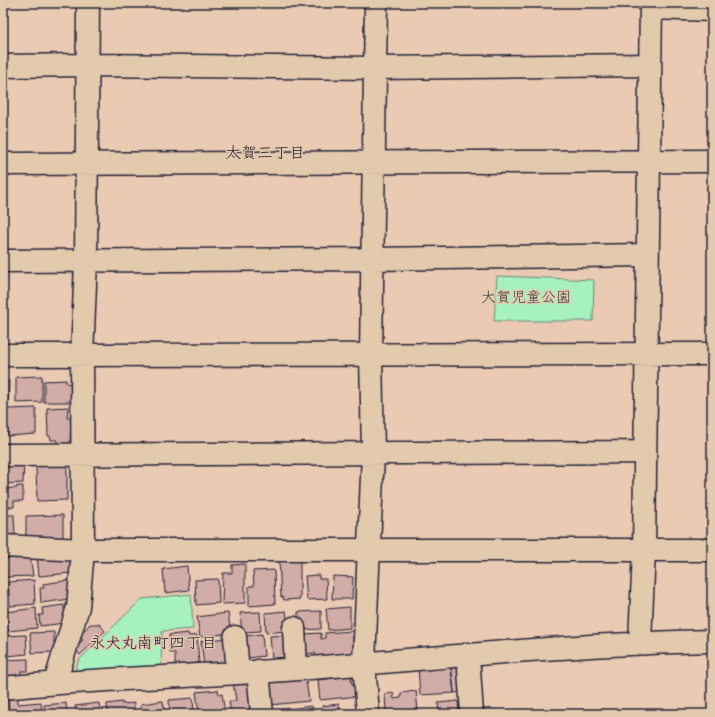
<svg xmlns="http://www.w3.org/2000/svg" width="715" height="717" font-family="'Gochi Hand','Klee One',sans-serif">
<rect width="100%" height="100%" fill="#eacab2"/>
<filter id="ink" filterUnits="userSpaceOnUse"><feTurbulence type="fractalNoise" baseFrequency=".025" numOctaves="2"/><feDisplacementMap in="SourceGraphic" scale="8" xChannelSelector="R" yChannelSelector="G"/><feConvolveMatrix kernelMatrix="1 2 1 2 8 2 1 2 1" color-interpolation-filters="sRGB"/></filter>
<g filter="url(#ink)">
<path fill="#a7f1bf" stroke="#648a7d" d="M497,276L594,280L593,321H494Z
M191,594L193,629L162,631L161,666L75,672L78,661L142,599Z"/>
<path fill="#d2aca7" stroke="#22223b" d="M42,376V402L16,403V377Z
M66,380V383L71,384V402H44V381Z
M3,381H9L8,403H3Z
M68,407L67,418H71L70,446H57V440H51L50,436H48L47,408Z
M36,408V434L8,436L7,409Z
M24,460L23,483L3,484V464Z
M67,465V500L37,501L36,466Z
M17,486H23V501H14V507H6L5,504H3V489L17,488Z
M3,515H14L15,535L6,537L3,539Z
M63,515V541H26V516Z
M70,553L71,573L39,576L37,555Z
M30,556L33,576L3,577V559Z
M300,558V599L284,600L283,597H281L279,559Z
M245,564V603L222,604L223,573H232V565Z
M187,566L189,590L165,593L163,569Z
M274,570L275,604L249,606V586H254L253,571Z
M319,575V579H326L327,599L307,600L305,576Z
M333,576L353,577L352,599H332Z
M218,579L219,603L196,605L195,580Z
M34,580L35,604L10,606L8,582Z
M70,580V599L41,603L40,588H44L43,584Z
M64,605L65,623L40,626L39,615H43L42,608Z
M350,607V628L328,630L326,609Z
M36,608L37,628L8,631L6,612Z
M286,611L288,625L284,631L266,633L265,613Z
M321,611V629L298,630V612Z
M260,612L261,631L242,632L240,613Z
M228,613L231,633L200,637L197,617Z
M90,624H99L105,631L80,655L74,648L83,640L79,636Z
M353,631V653L316,657L315,653L306,654L305,634L321,633V639L325,638V633Z
M54,632V652L32,653L30,633Z
M188,633L189,636L197,635L199,663L175,665V653H170L169,635Z
M262,634L264,656L248,658L246,636Z
M26,635L27,654L7,656L4,636Z
M286,635L288,657L272,658L270,636Z
M227,638L229,662L204,666L201,641Z
M28,659V671H21V680L6,677L5,660Z
M451,664L454,693L420,695L418,667Z
M462,667L465,692L454,693L451,668Z
M351,676L352,684L358,685L359,696L320,700L318,680Z
M306,680L309,701L270,705L267,683Z
M233,681H251L255,714H231L229,701H236Z
M218,690L219,695L222,694L225,714H199L196,692Z
M416,691L418,711L386,714L385,694L393,693L394,699L401,698V693Z
M18,697V704L41,702L42,714H9L8,699Z
M193,698L194,714H170L169,700Z
M163,701L165,714H142L141,704Z
M458,701L459,714H426L439,713L438,703Z
M122,702V704L134,703V714H108L107,704Z
M66,703L67,714H45L44,705Z
M99,703L100,714H77L75,706Z
M339,704L340,714H318V712L322,711V706Z
M312,706L313,714H281L280,710Z"/>
<g fill="none" stroke-linecap="round" stroke-linejoin="round">
<g stroke="#22223b" stroke-width="25">
<path id="minor" d="M651,8L712,10
M3,66L88,65L376,68L650,65
M3,164L712,161
M3,261L372,259L647,255
M3,355L712,354
M3,455L645,452
M3,546L83,550H712
M294,628L296,669
M235,637L238,673
M640,642L644,550L651,3
M468,654L472,714
M258,671L262,714
M55,683L78,607L83,550L82,355L86,261L88,3
M3,688C97,678 191,677 285,670C427,659 569,644 712,641
M368,714L364,663L373,453L371,355L376,3"/>
</g>
<use href="#minor" stroke="#e4caac" stroke-width="22"/>
</g>
</g>
<g text-anchor="middle" dominant-baseline="central" stroke-width="3" stroke-linejoin="round" paint-order="stroke">
<g font-size="15" fill="#36414f" stroke="#e4caac">
<text x="526" y="299">大賀児童公園</text>
</g>
<g font-size="16" fill="#22223b" stroke="#e4caac">
<text x="265" y="155">太賀三丁目</text>
<text x="153" y="645">永犬丸南町四丁目</text>
</g>
</g>
<rect width="715" height="717" fill="none" stroke="#e4caac" stroke-width="16"/>
<rect x="8" y="8" width="699" height="701" fill="none" stroke="#22223b" stroke-width="1.5" filter="url(#ink)"/>
</svg>
